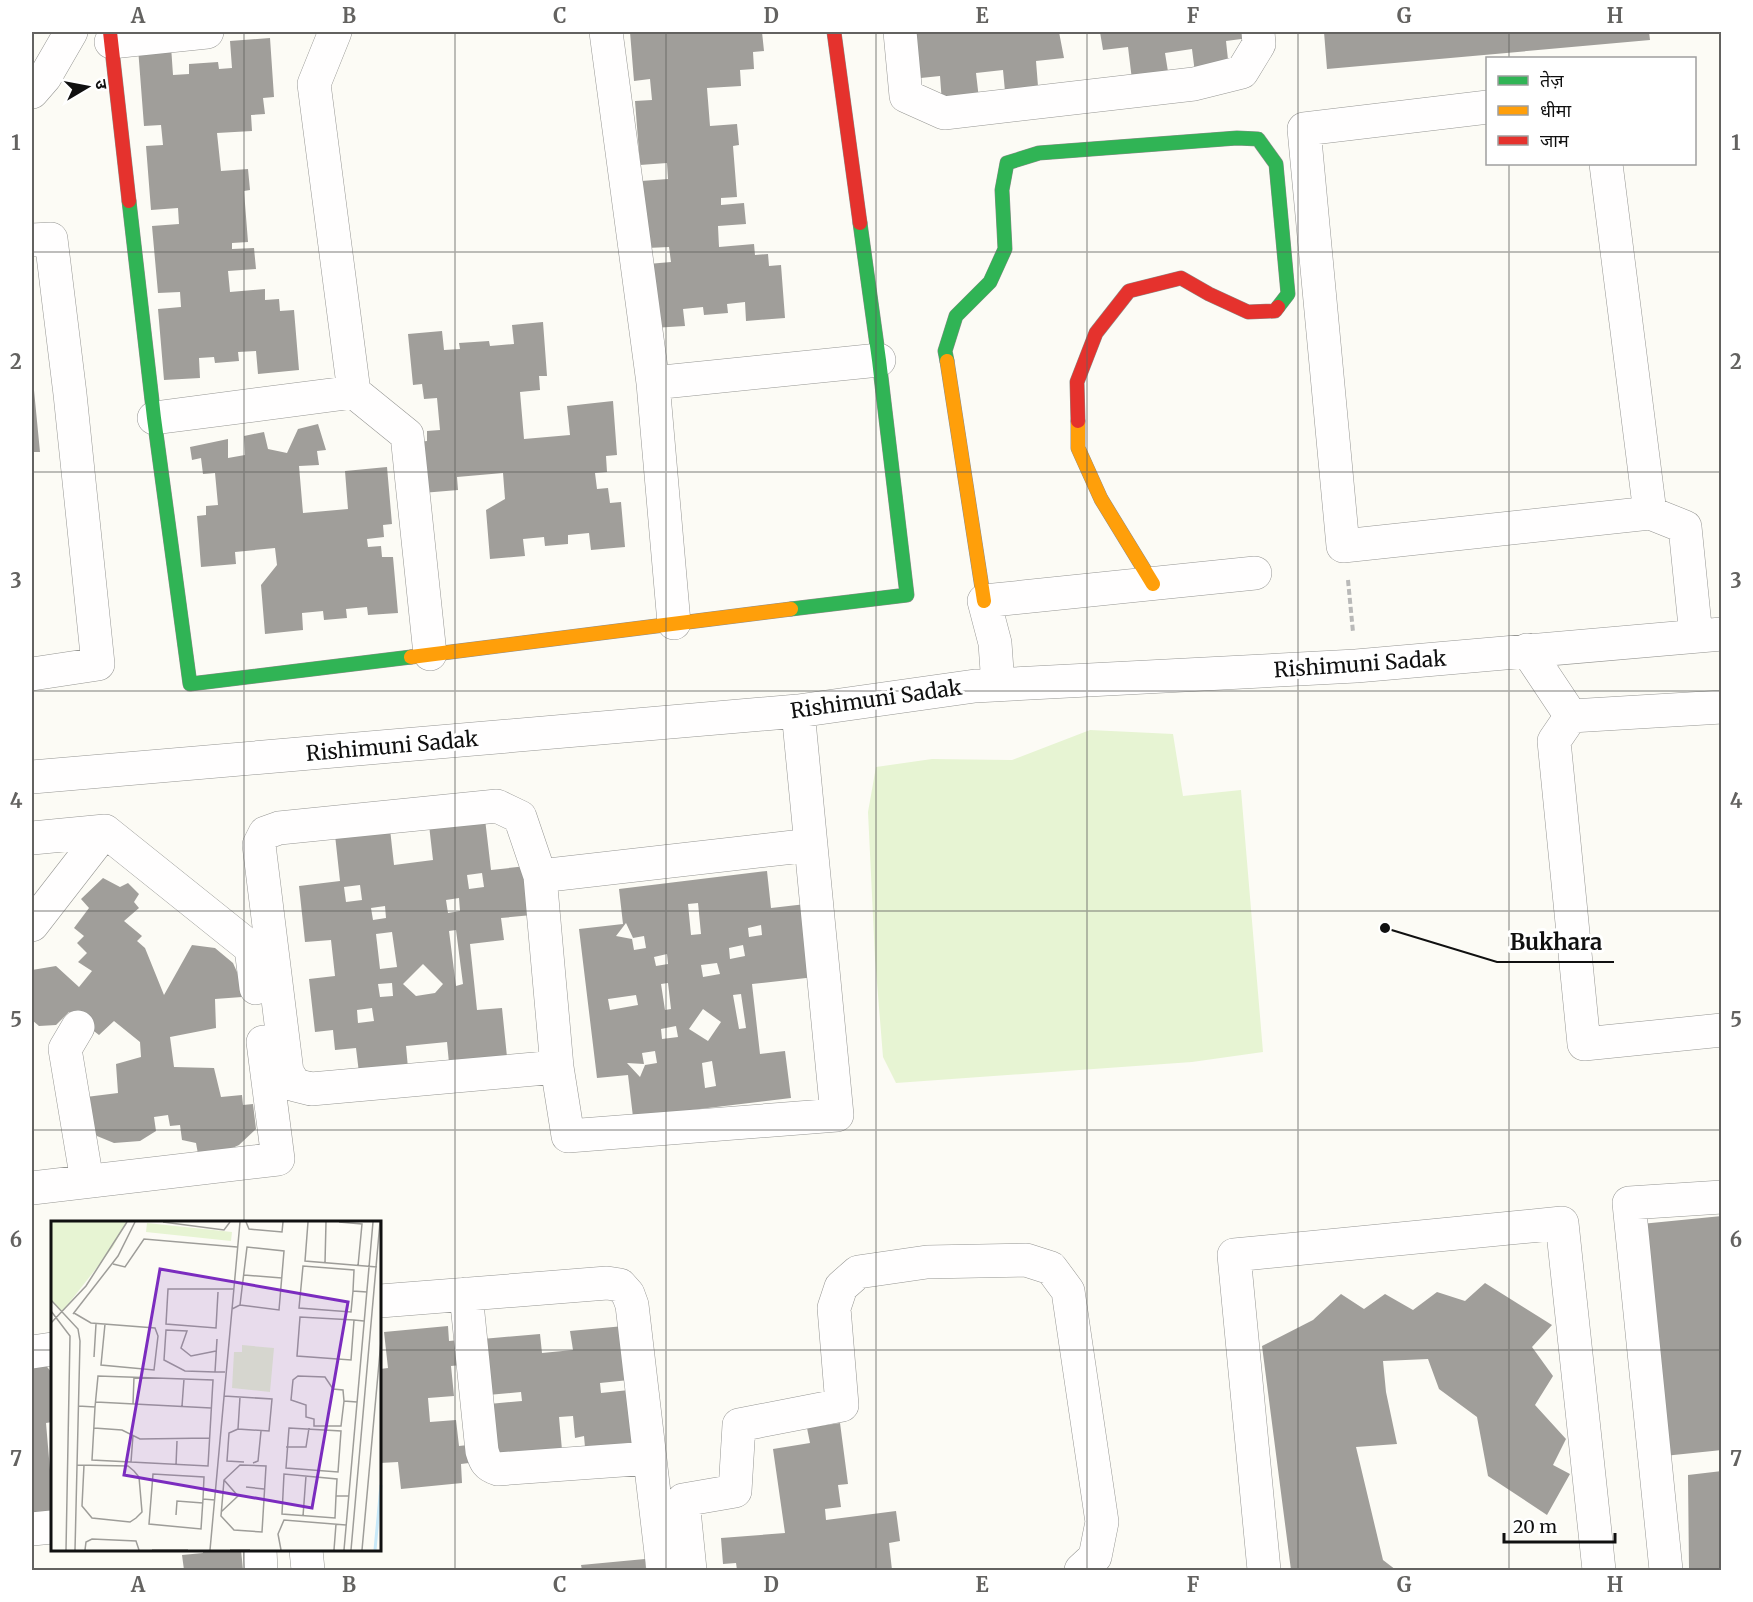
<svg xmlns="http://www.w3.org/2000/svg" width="1753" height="1602" font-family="Merriweather,'Noto Sans Devanagari',serif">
<rect width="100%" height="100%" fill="#fcfbf5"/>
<path fill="#e7f4d3" d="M1090,730L1173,734L1183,796L1241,790L1263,1052L1192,1062L896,1083L883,1057L875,958L868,812L876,767L932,759L1012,760Z"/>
<path fill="#a09e9a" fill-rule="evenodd" d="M630,32H762L764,51L753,52L754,69L740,70L741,86L707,88L710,126L737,124L739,145L733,146L737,197L721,198V205L744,203L746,224L718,226L719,247L754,244L755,255L768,254L769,266L781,265L785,318L746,321L745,302L727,304L728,313L704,315L703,307L683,309L685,326L653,328L648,264L671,262L669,247L647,248L641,181L668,179L667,163L640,165L635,101L652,100L650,79L634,81Z
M906,32H1059L1064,58L1036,61L1039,99L1006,102L1003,70L976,73L979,99L942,103L940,76L911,79Z
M1100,32H1249V38L1226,41L1229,69L1195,73L1192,49L1165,53L1170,84L1133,88L1128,47L1103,50Z
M1324,32H1649L1650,40L1327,69Z
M270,38L274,97L263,98L265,114L251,115L252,131L217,133L221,171L248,169L250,190L244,191L248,242L232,243V249L254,248L256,269L228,271L230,292L265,289V300L279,299L280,311L294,310L299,370L258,374L256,351L238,352L239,361L215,363L214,357L199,358L200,378L164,380L158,309L181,307L180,292L158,293L152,226L179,224L178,208L151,210L146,146L163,145L161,125L144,126L138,48L171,46L173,75L189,74V64L218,62L219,69L232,68L230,41Z
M543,322L547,376H539L540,390L520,392L524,439L570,435L567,406L613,401L617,455L606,456L607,472L595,473L597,489L608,488L610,503L621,502L625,547L591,550L589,533L568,535V544L545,546L544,537L523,539L525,556L490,559L486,510L505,499L503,473L457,477L458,490L422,493L418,442L427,441V431L440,430L437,398L424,399L422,384L413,385L408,334L442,331L444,350L460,349L459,343L489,341L490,346L514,344L512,325Z
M32,380H33L40,452H32Z
M318,424L326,450L317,451L319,465L299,466L303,513L348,509L345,471L387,467L392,524L383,525L384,537L367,539L368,547L381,546L382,557H393L398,613L368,615L367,607L346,609L347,618L324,620L323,611L302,613L303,630L265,634L261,585L277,565L275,548L235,552L236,564L201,567L197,516L206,515V506L218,505L215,473L203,474L201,458L192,460L190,447L228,439V458L245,455L244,436L264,432L268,449L287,453L298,429Z
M485,819L491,870L527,866L532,915L501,918L504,940L470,944L477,1010L502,1008L507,1057L449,1063L447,1042L406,1046L408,1068L359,1073L356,1048L335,1050L333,1030L315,1032L309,979L335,976L331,940L305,942L299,886L340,881L335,835L390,829L394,865L433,860L429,825ZM482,873L484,887L469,889L467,875ZM360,885L362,900L346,902L344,887ZM459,898L460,911L448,913L446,900ZM385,906L386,918L373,920L371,908ZM456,930L463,984L456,986L449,931ZM392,932L397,967L380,969L376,934ZM423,964L443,984L435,993L416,996L403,984ZM392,983L393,996L380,997L378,984ZM372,1008L374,1021L358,1023L357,1010Z
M767,871L771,908L806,904L815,977L752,984L760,1054L785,1051L791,1098L633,1117L628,1075L597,1078L579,929L623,924L619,889ZM698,903L701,934L691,935L688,904ZM626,923L633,938L644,936L646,948L634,950L632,939L616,936ZM761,925L762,935L749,937L748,928ZM743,945L745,956L730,959L729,948ZM667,954L668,964L656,966L654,957ZM717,963L720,974L703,977L701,965ZM668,983L671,1009L665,1010L661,984ZM741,994L746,1028L739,1029L733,995ZM636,995L638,1005L610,1010L608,999ZM703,1009L721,1022L708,1041L689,1029ZM676,1026L678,1037L662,1039L661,1029ZM655,1051L657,1063L645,1065L640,1077L627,1063L644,1064L642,1053ZM712,1061L716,1086L705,1088L702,1063Z
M103,878L120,887L128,883L139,894L134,902L139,908L124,921L142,936L137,941L145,948L164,995L192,945L215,948L233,963L241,981L242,997L215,999L216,1028L170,1037L174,1067L214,1068L221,1097L242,1095L243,1105L253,1104L256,1129L239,1145L224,1152L198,1154L196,1143L182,1140L180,1125L170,1126L168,1115L154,1117L156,1131L140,1141L114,1143L97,1136L84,1122L78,1098L118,1093L116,1064L141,1057L140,1042L114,1021L99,1035L69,1012L56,1025L39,1026L32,1020V970L56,966L79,987L92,971L78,962L87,953L77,943L84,936L74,928L89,908L81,899Z
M1722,1216V1450L1664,1456L1641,1224Z
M1485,1283L1552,1325L1532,1347L1553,1376L1535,1405L1566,1439L1553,1465L1570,1474L1547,1515L1488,1476L1477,1417L1439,1389L1428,1359L1383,1361L1386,1392L1397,1444L1356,1447L1383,1560L1396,1570H1291L1262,1346L1313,1320L1341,1294L1364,1309L1385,1294L1413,1310L1437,1292L1465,1301Z
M448,1326L449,1341L459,1340L461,1365L451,1366L454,1396L428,1398L430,1422L456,1420L459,1446L468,1445L469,1463L461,1464L462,1483L401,1489L398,1462L380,1463V1369L388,1368L384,1332Z
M624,1326L629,1380L600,1383L601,1393L629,1390L634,1443L585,1447L584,1436L575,1438L573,1416L559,1417L562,1450L493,1456L489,1404L522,1401L521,1392L488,1395L482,1339L540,1334L542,1353L573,1350L570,1331Z
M32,1358H40L52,1373V1422L46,1423L50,1470L52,1469V1521L32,1519Z
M840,1423L848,1484L838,1485L841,1507L825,1509L826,1520L896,1511L900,1541L889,1543L892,1570H737L736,1563L723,1564L721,1538L785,1533L773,1449L810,1443L807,1428Z
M1722,1471V1570H1689L1688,1475Z
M203,1550H241L243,1570H184L182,1555L203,1553Z
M645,1559L646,1570H582L581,1565Z"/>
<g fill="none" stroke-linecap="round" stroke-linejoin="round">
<g stroke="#969693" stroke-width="34">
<path id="street" d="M335,32L314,84L354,392L407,435L430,654
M606,32L653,383L674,623
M900,32L906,96L944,113L1194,84L1242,72L1259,44L1258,32
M111,42L207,32
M32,92L45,77L71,32
M1488,107L1304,129L1343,546L1650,513
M1606,164L1650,513L1685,527L1696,636
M32,240L51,239L70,394L98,664L32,674
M653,383L879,360
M154,418L354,392
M1527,650L1571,716
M998,685L995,643L984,601L1255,573
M798,711L837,1115L568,1136L557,1067L540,876L811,845
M1571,716L1554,741L1584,1044L1722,1030
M1571,716L1722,707
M32,777L798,711L975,686L1356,666L1722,634
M32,838L105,831L251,948L256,988
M540,876L520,817L497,806L279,828L265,833L259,845L287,1072L295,1085L311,1089L557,1067
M32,925L105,831
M78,1027L65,1049L87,1181
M32,1188L278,1159L263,1042
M466,1294L482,1451C485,1461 487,1466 498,1469L650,1458
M380,1301L607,1283L620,1285L628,1294L632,1305L663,1570
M32,1352L52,1349
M32,1529L52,1527
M260,1550L261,1570
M306,1550L308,1570
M690,1570L683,1500L735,1491L739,1425L842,1405L834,1308L841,1287L858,1272L927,1262L1026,1260L1051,1268L1068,1291L1102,1522L1095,1557L1081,1570
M1264,1570L1234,1255L1562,1223L1599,1570
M1666,1570L1629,1203L1722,1197"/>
</g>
<g stroke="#8d8c8a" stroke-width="15">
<path id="fast" d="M129,201L154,418L190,684L411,657
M947,361L945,351L956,316L990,282L1005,249L1002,190L1007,163L1039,153L1237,138L1258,139L1276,164L1288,294L1278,307
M791,609L907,595L879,360L860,223"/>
</g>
<g stroke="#8d8c8a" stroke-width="15">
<path id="slow" d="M947,361L984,601
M1078,421V448L1101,499L1153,584
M411,657L791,609"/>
</g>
<g stroke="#8d8c8a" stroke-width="15">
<path id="jam" d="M110,32L129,201
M834,32L860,223
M1078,421L1077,382L1096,333L1129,291L1181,278L1209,294L1248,312L1275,311L1278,307"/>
</g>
<path stroke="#b9b9b8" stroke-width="4" stroke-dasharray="6 3" stroke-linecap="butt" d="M1348,580L1353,632"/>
<use href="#street" stroke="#fffefe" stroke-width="33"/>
<use href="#fast" stroke="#30b455" stroke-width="14"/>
<use href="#slow" stroke="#ff9f0a" stroke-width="14"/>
<use href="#jam" stroke="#e5322d" stroke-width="14"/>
</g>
<path fill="none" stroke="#636260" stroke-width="1.5" stroke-opacity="0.55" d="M244,32V1222M455,32V1570M666,32V1570M876,32V1570M1087,32V1570M1298,32V1570M1509,32V58M1509,164V1570M32,252H1722M32,472H1722M32,691H1722M32,911H1722M32,1130H1722M32,1350H52M380,1350H1722M244,1550V1570"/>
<g text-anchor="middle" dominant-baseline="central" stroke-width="6" stroke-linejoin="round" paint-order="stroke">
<g font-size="21" fill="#101010" stroke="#fff">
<text transform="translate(1360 664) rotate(-4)">Rishimuni Sadak</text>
<text transform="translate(876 699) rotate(-8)">Rishimuni Sadak</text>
<text transform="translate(392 746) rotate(-5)">Rishimuni Sadak</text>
</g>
</g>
<g transform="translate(51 1221)">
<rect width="330" height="330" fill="#fcfbf5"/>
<path d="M0,1H75L62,26L11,91L0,79ZM96,2L181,11L180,20L95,11ZM191,124L223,127L219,171L181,167L183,131H191Z" fill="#e7f4d3"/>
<path fill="none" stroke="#c8e9f9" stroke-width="3" d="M324,329L330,264"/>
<path fill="none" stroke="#9e9d99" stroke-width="1.5" d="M112,1L173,9L179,1M195,1L198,8L231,11L232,1M257,1L254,40L326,46M288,1L311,3L307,45M274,42L275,1M62,43L74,46L93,18L186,26M193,54L231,57M302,70L300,91L248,87L252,45L303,49L302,70L316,71M167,71L165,107L115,103L117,68H183M0,79L27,108L29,120L24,329M181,88L189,84L196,26L233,30L228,89L189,84M0,90L19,115L15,329M23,92L40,102L104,107L107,115L103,149L50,144L54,103M22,93L67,35L84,1M303,99L300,139L246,135L249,96L303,99L313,100M0,102L35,65L76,1M166,118L164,151H174M43,136L45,103M164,151L134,150L113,139L115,109L136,110L130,127L140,135L165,130M173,175L221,178L218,210L187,208L189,176M293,180L290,205H263V198L255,196V184L240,179L242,159L247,155L274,156L282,168L292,169L293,180L306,181M45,181L160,187M82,183L83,156M27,185L44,186L47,155L162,159L157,245L41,239L44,186M131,185L133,158M43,207L71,209L89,218L159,217M238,207L290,210L287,251L235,247ZM187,208L178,212L176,240L193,241M235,226H255L258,207M80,241L82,214M202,242L207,240L210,210M26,244L77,245L83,250L88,256L91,291L85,297L79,301L41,297L31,285L33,244M125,244L126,220M189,244L215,245L211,311L183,309L170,295L173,259ZM195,266L213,268M285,275L286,258L233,253L231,293L284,297L285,275H298M152,278L153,256L102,253L98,303L150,308L152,278L164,279M170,291L187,275L173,259M125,294L126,280L152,282M252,295L255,255M34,329L35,321L41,318L85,320L88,329M101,329H137M159,329L189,1M179,329H199M230,329L227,313L233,299L295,304M283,329L285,303M293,329L322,1M300,329L329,1M311,329L330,120"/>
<path fill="#7b2cbf" fill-opacity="0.15" stroke="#7b2cbf" stroke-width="3" d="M109,48L297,81L261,287L73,254Z"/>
<rect width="330" height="330" fill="none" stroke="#101010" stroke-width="3"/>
</g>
<path fill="none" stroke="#101010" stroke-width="2" d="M1385 928L1497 962H1614"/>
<circle fill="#101010" stroke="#fff" stroke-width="2" cx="1385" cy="928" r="6"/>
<g font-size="22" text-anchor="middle" font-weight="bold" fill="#101010" stroke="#fff" stroke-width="6" stroke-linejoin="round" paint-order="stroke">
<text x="1556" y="950">Bukhara</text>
</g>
<rect width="1753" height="1602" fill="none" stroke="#ffffff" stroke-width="66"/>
<rect x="1486" y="57" width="210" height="108" fill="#ffffff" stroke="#9f9f9f" stroke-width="1.5"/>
<rect x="1498" y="76" width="30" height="9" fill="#30b455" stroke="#9f9f9f" stroke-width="1.5"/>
<text x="1540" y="87" font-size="18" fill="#101010">तेज़</text>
<rect x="1498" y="106" width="30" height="9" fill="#ff9f0a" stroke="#9f9f9f" stroke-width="1.5"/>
<text x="1540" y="117" font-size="18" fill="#101010">धीमा</text>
<rect x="1498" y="136" width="30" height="9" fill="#e5322d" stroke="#9f9f9f" stroke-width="1.5"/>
<text x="1540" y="147" font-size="18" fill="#101010">जाम</text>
<g transform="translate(87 87) rotate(80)" stroke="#ffffff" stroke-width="4.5" paint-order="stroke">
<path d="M0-4.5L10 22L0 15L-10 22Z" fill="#101010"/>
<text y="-9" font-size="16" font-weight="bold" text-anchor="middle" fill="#101010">उ</text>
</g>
<path d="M1504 1533v9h111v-9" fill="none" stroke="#101010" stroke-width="3"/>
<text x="1513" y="1533" font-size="18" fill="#101010" stroke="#ffffff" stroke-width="4.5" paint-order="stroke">20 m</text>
<rect x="33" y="33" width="1687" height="1536" fill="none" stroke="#636260" stroke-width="2"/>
<g font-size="20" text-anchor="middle" font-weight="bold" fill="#636260">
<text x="138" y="23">A</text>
<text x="349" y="23">B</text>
<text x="560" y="23">C</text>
<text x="771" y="23">D</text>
<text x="982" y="23">E</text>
<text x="1193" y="23">F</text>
<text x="1404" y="23">G</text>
<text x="1615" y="23">H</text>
<text x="16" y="150">1</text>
<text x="1736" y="150">1</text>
<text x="16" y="369">2</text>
<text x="1736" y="369">2</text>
<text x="16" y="588">3</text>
<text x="1736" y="588">3</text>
<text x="16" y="808">4</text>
<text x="1736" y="808">4</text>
<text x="16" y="1027">5</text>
<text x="1736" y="1027">5</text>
<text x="16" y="1247">6</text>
<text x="1736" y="1247">6</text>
<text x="16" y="1466">7</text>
<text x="1736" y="1466">7</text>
<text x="138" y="1592">A</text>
<text x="349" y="1592">B</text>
<text x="560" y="1592">C</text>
<text x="771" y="1592">D</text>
<text x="982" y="1592">E</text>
<text x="1193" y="1592">F</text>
<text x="1404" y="1592">G</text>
<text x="1615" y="1592">H</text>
</g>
</svg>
